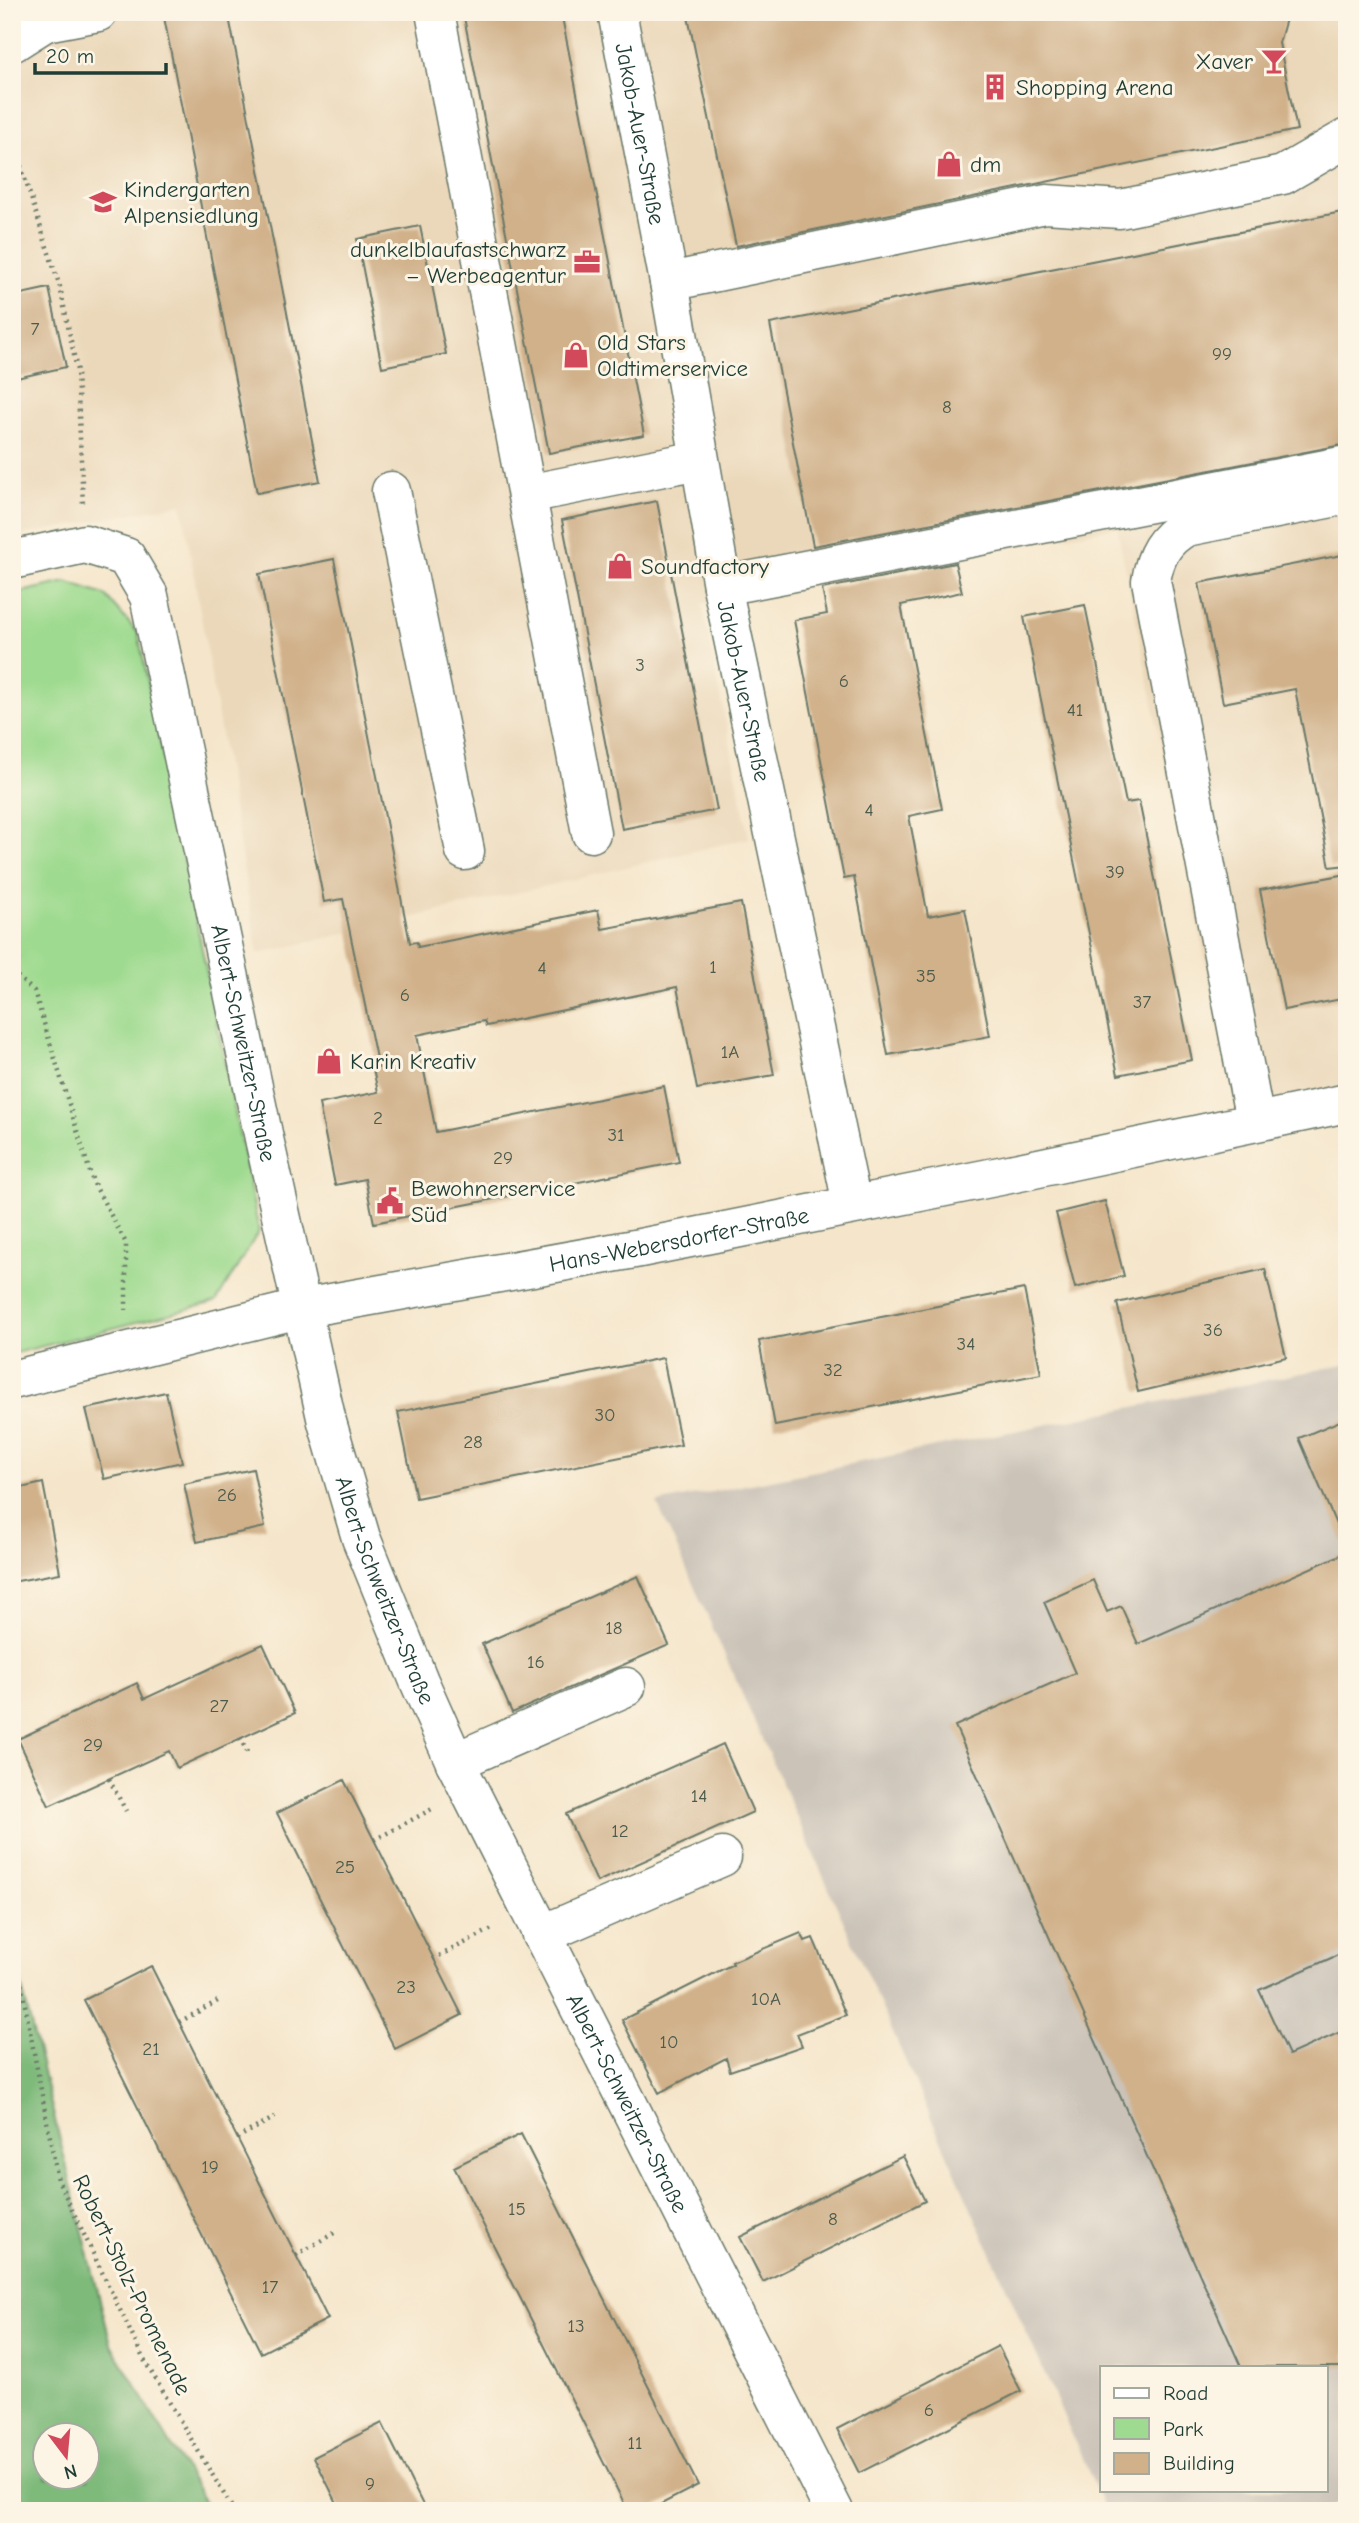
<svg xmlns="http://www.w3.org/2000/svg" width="1359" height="2523" font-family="'Comic Neue',sans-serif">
<rect width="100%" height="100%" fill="#fcf5e5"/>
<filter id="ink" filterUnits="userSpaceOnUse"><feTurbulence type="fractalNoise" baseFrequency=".0143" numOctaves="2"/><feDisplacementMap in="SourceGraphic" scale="14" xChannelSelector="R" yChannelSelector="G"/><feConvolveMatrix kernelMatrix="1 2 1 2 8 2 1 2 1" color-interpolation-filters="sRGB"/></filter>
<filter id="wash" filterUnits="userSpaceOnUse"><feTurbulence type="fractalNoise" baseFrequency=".00686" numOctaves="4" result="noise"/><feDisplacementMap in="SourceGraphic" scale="28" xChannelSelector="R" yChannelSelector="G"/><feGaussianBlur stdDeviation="1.57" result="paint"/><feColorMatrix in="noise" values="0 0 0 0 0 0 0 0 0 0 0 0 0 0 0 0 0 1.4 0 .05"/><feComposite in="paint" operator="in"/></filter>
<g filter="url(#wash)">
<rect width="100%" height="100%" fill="#f5e6cb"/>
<path fill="#ebd8ba" d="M12,12H1347V1118L1231,1085L1117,527L702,604L749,838L258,954L182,504L12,537Z"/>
<path fill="#cbc3b8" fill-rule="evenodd" d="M1347,1364V2499L1321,2511H1106L657,1503ZM1102,2367H1326V2490H1102Z"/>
<path fill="#9eda8f" stroke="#5e8c62" stroke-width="2" d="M66,582L105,595L138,633L259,1231L216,1302L12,1354V594Z"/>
<path fill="#7eba7a" stroke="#4e7c57" stroke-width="2" fill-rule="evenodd" d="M12,1948L111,2344L210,2511H12ZM46,2436H88V2478H46Z"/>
<g id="blocks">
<path fill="#d0b18a" d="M163,12H228L320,481L257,493Z
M463,12H561L644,435L549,453Z
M687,12H1288L1279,43L1297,130L736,246Z
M1347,211V444L813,546L770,324Z
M420,226L446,354L382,367L357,239Z
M49,288L66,367L12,379V296Z
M657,501L717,810L622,829L562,520Z
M1347,554V865L1330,867L1295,689L1223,703L1199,583Z
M334,559L410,943L417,942L418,947L598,910L602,929L741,903L774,1075L697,1089L677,987L486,1026L484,1021L417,1035L436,1132L664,1086L679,1162L374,1223L365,1179L335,1185L319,1104L378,1092L373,1069L378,1068L343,899L324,902L259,574Z
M955,563L962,592L901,605L942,809L909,816L928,916L965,909L990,1036L888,1055L854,877L844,879L794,620L827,614L822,589Z
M1085,605L1126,803L1139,801L1192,1060L1118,1075L1024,617Z
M1347,874V998L1284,1010L1260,890Z
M1105,1201L1124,1276L1075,1288L1056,1213Z
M1265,1269L1286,1357L1138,1392L1117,1303Z
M1024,1289L1041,1374L775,1426L759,1341Z
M663,1358L681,1445L416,1498L398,1412Z
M166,1392L182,1462L104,1479L86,1409Z
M1347,1418V1550L1299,1438Z
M253,1469L265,1527L197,1542L184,1484Z
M43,1483L60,1573L12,1582V1490Z
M1347,1552V1951L1259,1990L1289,2055L1347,2029V2367H1241L955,1726L1075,1673L1044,1602L1093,1580L1107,1612L1121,1606L1138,1644Z
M638,1576L669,1645L512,1713L482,1644Z
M263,1644L295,1713L177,1768L169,1751L49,1806L18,1739L137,1683L144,1699Z
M723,1744L753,1812L597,1882L566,1814Z
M344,1780L462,2015L395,2049L277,1813Z
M801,1933L805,1941L813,1938L846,2015L797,2034L802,2046L730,2071L726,2058L659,2093L622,2020L733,1964L732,1962Z
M151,1966L328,2319L261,2353L84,2000Z
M521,2134L698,2485L648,2511H628L454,2167Z
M903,2156L925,2201L763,2282L740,2237Z
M998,2346L1021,2391L859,2473L837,2429Z
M382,2423L426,2511H341L314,2457Z"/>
</g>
</g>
<g filter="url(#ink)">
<use href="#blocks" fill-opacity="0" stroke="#6a7869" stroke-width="2"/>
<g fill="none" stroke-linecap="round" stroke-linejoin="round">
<g stroke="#6a7869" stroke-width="41">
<g id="minor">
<path d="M435,12L591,833"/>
<path id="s1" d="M617,12L669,282L722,586L852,1204"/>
<path d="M45,22L98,12"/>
<path d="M12,43L45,22L43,12"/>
<path d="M669,282L1046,204L1120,209L1283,175L1347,138"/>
<path d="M391,491L465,851"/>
<path d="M527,494L699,460"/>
<path id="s2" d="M12,560L85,544L126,557L149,596L265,1143L327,1422L361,1538L419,1681L455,1762L834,2511"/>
<path d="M722,586L1347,465"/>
<path d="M1255,1121L1151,581C1155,556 1164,539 1186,527L1347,495"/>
<path id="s3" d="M12,1380L303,1308L640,1248L1005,1175L1347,1103"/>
<path d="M455,1762L626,1687"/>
<path d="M541,1935L722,1857"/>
</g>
</g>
<path stroke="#6a7869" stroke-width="4.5" stroke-dasharray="2 5" stroke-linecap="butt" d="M12,139L60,287L77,370L83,505
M12,972L34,991L93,1182L126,1243V1310
M240,1738L249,1756
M109,1779L126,1811
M374,1840L432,1809
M12,1936L58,2180L143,2358L234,2511
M433,1959L492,1929
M179,2022L218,2001
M237,2138L279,2115
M296,2255L336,2232"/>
<use href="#minor" stroke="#fff" stroke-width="38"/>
</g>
</g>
<defs>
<g id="bar-bare" transform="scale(2.1)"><path d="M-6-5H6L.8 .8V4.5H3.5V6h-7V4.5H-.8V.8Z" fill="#d1495b" stroke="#fcf5e5" stroke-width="2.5" paint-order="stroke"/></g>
<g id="building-bare" transform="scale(2.1)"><path d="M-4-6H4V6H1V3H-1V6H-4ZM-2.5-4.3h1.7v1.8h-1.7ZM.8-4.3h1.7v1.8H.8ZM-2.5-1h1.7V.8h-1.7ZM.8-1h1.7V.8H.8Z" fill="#d1495b" stroke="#fcf5e5" stroke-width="2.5" paint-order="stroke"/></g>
<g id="shop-bare" transform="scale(2.1)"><path d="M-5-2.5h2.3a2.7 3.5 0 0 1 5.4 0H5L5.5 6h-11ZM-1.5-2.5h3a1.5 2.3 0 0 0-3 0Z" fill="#d1495b" stroke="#fcf5e5" stroke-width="2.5" paint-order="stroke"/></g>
<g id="school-bare" transform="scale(2.1)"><path d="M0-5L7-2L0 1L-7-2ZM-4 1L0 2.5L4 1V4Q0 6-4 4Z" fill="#d1495b" stroke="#fcf5e5" stroke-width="2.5" paint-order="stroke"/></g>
<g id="office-bare" transform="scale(2.1)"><path d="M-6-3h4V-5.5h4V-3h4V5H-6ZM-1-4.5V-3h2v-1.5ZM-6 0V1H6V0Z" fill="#d1495b" stroke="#fcf5e5" stroke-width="2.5" paint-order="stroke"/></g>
<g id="civic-bare" transform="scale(2.1)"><path d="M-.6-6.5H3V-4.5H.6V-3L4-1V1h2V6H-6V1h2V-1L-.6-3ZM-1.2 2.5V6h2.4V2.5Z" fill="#d1495b" stroke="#fcf5e5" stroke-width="2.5" paint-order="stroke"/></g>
</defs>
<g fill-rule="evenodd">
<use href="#bar-bare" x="1274" y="61"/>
<use href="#building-bare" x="995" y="87"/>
<use href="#shop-bare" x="949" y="164"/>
<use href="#school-bare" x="103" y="202"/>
<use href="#office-bare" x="587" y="262"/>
<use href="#shop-bare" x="576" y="355"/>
<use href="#shop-bare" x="620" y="566"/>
<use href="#shop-bare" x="329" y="1061"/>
<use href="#civic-bare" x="390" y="1201"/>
</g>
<g text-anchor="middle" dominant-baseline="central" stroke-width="6" stroke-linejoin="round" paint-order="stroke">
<g font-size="19" fill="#4b5a4a">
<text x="35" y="329">7</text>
<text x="1222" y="354">99</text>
<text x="947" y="407">8</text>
<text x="640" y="665">3</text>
<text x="844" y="681">6</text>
<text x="1075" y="710">41</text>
<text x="869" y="810">4</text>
<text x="1115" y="872">39</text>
<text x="713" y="967">1</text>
<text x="542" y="968">4</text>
<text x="926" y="976">35</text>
<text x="405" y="995">6</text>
<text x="1142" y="1002">37</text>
<text x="730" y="1052">1A</text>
<text x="378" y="1118">2</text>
<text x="616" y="1135">31</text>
<text x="503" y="1158">29</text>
<text x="1213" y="1330">36</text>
<text x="966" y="1344">34</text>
<text x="833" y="1370">32</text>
<text x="605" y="1415">30</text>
<text x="473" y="1442">28</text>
<text x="227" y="1495">26</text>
<text x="614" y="1628">18</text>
<text x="536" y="1662">16</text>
<text x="219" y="1706">27</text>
<text x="93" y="1745">29</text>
<text x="699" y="1796">14</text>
<text x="620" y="1831">12</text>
<text x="345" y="1867">25</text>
<text x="406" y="1987">23</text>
<text x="766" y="1999">10A</text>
<text x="669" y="2042">10</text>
<text x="151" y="2049">21</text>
<text x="210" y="2167">19</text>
<text x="517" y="2209">15</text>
<text x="833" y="2219">8</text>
<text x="270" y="2287">17</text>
<text x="576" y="2326">13</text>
<text x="929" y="2410">6</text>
<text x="635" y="2443">11</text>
<text x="370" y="2484">9</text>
</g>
<g font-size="23" fill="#1f3d34" stroke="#fcf5e5" text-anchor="start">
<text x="1253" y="61" text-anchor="end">Xaver</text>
<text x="1016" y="87">Shopping Arena</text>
<text x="970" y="164">dm</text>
<text x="124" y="189">Kindergarten<tspan x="124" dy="26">Alpensiedlung</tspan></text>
<text x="566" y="249" text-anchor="end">dunkelblaufastschwarz<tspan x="566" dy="26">– Werbeagentur</tspan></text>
<text x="597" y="342">Old Stars<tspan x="597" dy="26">Oldtimerservice</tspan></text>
<text x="641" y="566">Soundfactory</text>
<text x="350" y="1061">Karin Kreativ</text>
<text x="411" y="1188">Bewohnerservice<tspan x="411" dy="26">Süd</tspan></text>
</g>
<g font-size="23" fill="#1f3d34" stroke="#fcf5e5">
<text stroke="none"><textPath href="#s1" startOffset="124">Jakob-Auer-Straße</textPath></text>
<text stroke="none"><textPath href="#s1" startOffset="691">Jakob-Auer-Straße</textPath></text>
<text stroke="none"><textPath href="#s2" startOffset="620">Albert-Schweitzer-Straße</textPath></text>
<text stroke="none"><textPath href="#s3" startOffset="682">Hans-Webersdorfer-Straße</textPath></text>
<text stroke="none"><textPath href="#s2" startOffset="1186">Albert-Schweitzer-Straße</textPath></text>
<text stroke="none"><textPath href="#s2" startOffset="1754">Albert-Schweitzer-Straße</textPath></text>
<text transform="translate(132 2285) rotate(64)">Robert-Stolz-Promenade</text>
</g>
</g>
<rect width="1359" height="2523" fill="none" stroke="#fcf5e5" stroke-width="42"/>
<rect x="1100" y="2366" width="228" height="126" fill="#fcf5e5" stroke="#a4ab9e" stroke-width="2"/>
<rect x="1114" y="2388" width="35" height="10" fill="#ffffff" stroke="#a4ab9e" stroke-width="2"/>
<text x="1163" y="2400" font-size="21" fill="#1f3d34">Road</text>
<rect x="1114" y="2418" width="35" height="21" fill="#9eda8f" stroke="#a4ab9e" stroke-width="2"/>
<text x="1163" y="2436" font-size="21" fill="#1f3d34">Park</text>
<rect x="1114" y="2453" width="35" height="21" fill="#d0b18a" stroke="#a4ab9e" stroke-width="2"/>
<text x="1163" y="2470" font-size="21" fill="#1f3d34">Building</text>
<g transform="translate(66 2456) rotate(164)"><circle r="33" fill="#fcf5e5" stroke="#a4ab9e" stroke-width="2"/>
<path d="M0-5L12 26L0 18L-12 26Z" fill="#d1495b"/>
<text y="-10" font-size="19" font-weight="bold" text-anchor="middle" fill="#1f3d34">N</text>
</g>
<path d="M35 63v10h131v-10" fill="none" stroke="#1f3d34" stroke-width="3.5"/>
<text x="46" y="63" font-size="21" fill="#1f3d34" stroke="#fcf5e5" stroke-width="5" paint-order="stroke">20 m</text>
</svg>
